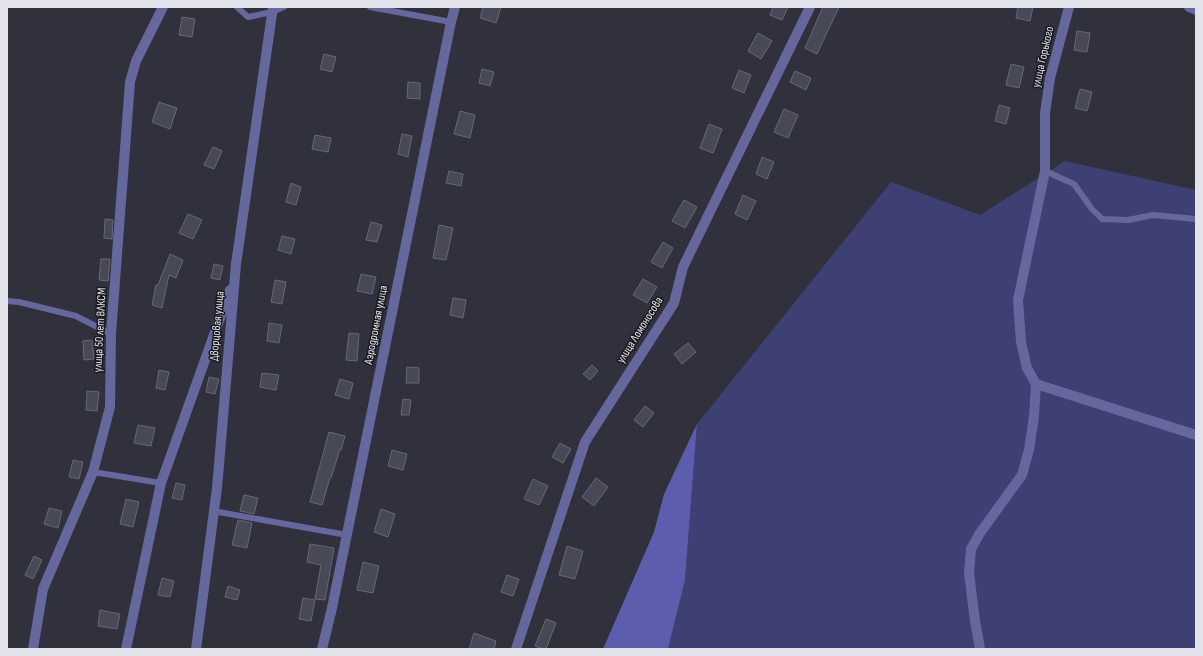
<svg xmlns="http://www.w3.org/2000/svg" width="1203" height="656" font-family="'Sofia Sans Condensed',sans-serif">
<rect width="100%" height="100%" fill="#30313d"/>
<path fill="#3e3f73" d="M1065,161L1196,190V649H668L685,580L697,424L891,182L980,215Z"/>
<path fill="#5d5dae" d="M697,424L685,580L668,649H603L654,532L664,494Z"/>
<path fill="#484956" stroke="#676876" d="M483,7H501L496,23L480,18Z
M773,7H788L782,20L770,15Z
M823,7H839L817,54L805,48Z
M1018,7H1033L1030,21L1016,18Z
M182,17L195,19L192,37L179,35Z
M1077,31L1090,33L1087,52L1074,50Z
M758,33L772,41L761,59L748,51Z
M324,54L336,57L332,72L320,69Z
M1011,64L1024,67L1019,88L1006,85Z
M482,69L494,72L490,86L479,83Z
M739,70L751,75L744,93L732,88Z
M795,71L811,78L806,90L790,82Z
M408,82L420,83V99L407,98Z
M1080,89L1092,92L1087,111L1075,108Z
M159,102L177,108L170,129L152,122Z
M999,105L1010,108L1006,124L995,121Z
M784,109L798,115L788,138L774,132Z
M460,111L475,115L470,138L454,134Z
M709,124L722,129L713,153L700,148Z
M402,134L412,136L408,157L398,154Z
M315,135L331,138L328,152L312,149Z
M213,147L222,151L214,169L204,165Z
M762,157L774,162L767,179L756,174Z
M449,171L463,174L461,186L446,183Z
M291,183L301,187L296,205L286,202Z
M743,195L756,201L747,220L735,214Z
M684,200L697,207L685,228L672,221Z
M188,214L202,220L193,239L179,233Z
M105,219L113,220L112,239L104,238Z
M371,222L382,225L377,242L366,240Z
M439,225L453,228L446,260L433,258Z
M282,236L295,239L291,254L278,250Z
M663,242L673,248L662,268L651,262Z
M170,254L183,260L176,278L169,275L162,308L152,305L156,285H158Z
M101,259H110L108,281L99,280Z
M214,264L223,266L220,280L211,278Z
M361,274L376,277L372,294L357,291Z
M643,279L657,287L647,303L633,295Z
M275,280L286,282L282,304L271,302Z
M453,298L466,300L463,318L450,315Z
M269,323L282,325L279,343L267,341Z
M349,333L359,334L357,361L346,360Z
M92,340L94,359L84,360L83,341Z
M688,343L696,352L682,364L674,354Z
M592,365L598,371L590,380L583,374Z
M407,367L419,368V383H406Z
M159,370L169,372L165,390L156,388Z
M262,373L279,375L276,390L260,387Z
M209,377L219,379L215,394L206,392Z
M340,379L353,383L349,399L335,395Z
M87,391L99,392L97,411L86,410Z
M403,399L411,400L409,415H401Z
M645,406L654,413L643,427L634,420Z
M138,425L155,428L151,446L134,443Z
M329,432L345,436L341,450L340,449L331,478H330L322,505L310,502Z
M560,443L571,449L563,463L552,457Z
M392,450L407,454L403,470L388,466Z
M73,460L83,462L79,479L69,477Z
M596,478L608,487L594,506L582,497Z
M533,479L548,486L539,505L524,499Z
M176,483L185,485L182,500L172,498Z
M244,495L258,498L254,514L240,511Z
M126,499L139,502L133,527L120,524Z
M49,508L62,511L58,528L44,524Z
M381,509L395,514L388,537L374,532Z
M238,520L252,523L247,548L232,545Z
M310,544L334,548L325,600L315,599L321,565L307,562Z
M567,546L583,551L575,579L559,575Z
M34,556L42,560L33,579L25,575Z
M363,562L379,566L373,593L357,590Z
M507,575L519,579L513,596L501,592Z
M162,578L174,581L170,597L158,595Z
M228,586L240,590L237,600L225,597Z
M303,598L315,600L311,621L299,619Z
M100,610L120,614L117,629L98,626Z
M546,619L556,623L546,649H544L535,646Z
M474,633L496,641L494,649H469Z"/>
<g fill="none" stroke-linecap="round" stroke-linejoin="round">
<path stroke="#65679d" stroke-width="6" d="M237,7L248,17L272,12L284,7
M370,7L451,22
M1045,171L1074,184L1092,209L1102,219L1128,220L1153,215L1196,219
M7,301L19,302L76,316L111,334
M93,472L161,483
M213,511L347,535"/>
<path stroke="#65679d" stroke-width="10" d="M1069,7L1050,78L1045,113V171L1018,300L1021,342L1027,368L1036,384L1196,435
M1189,7L1196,10
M33,649L43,589L93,472L110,407L111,334L130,82L136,61L163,7
M126,649L161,483L230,290
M196,649L217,488L236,264L273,7
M322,649L332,608L451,22L455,7
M516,649L585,442L674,303L683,267L810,7
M980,649L975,621L969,573L971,549L980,533L1022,475L1029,450L1034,416L1036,384"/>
</g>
<g text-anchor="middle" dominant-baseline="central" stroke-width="3" stroke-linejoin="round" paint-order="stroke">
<g font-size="12" fill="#e2e3eb" stroke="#19191f">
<text transform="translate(1043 57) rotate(-77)">улица Горького</text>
<text transform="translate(376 325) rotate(-79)">Аэродромная улица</text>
<text transform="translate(217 326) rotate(-85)">Дворцовая улица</text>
<text transform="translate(100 330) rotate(-87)">улица 50 лет ВЛКСМ</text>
<text transform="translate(640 330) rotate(-58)">улица Ломоносова</text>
</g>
</g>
<rect width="1203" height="656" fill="none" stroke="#e2e3eb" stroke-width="16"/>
</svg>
